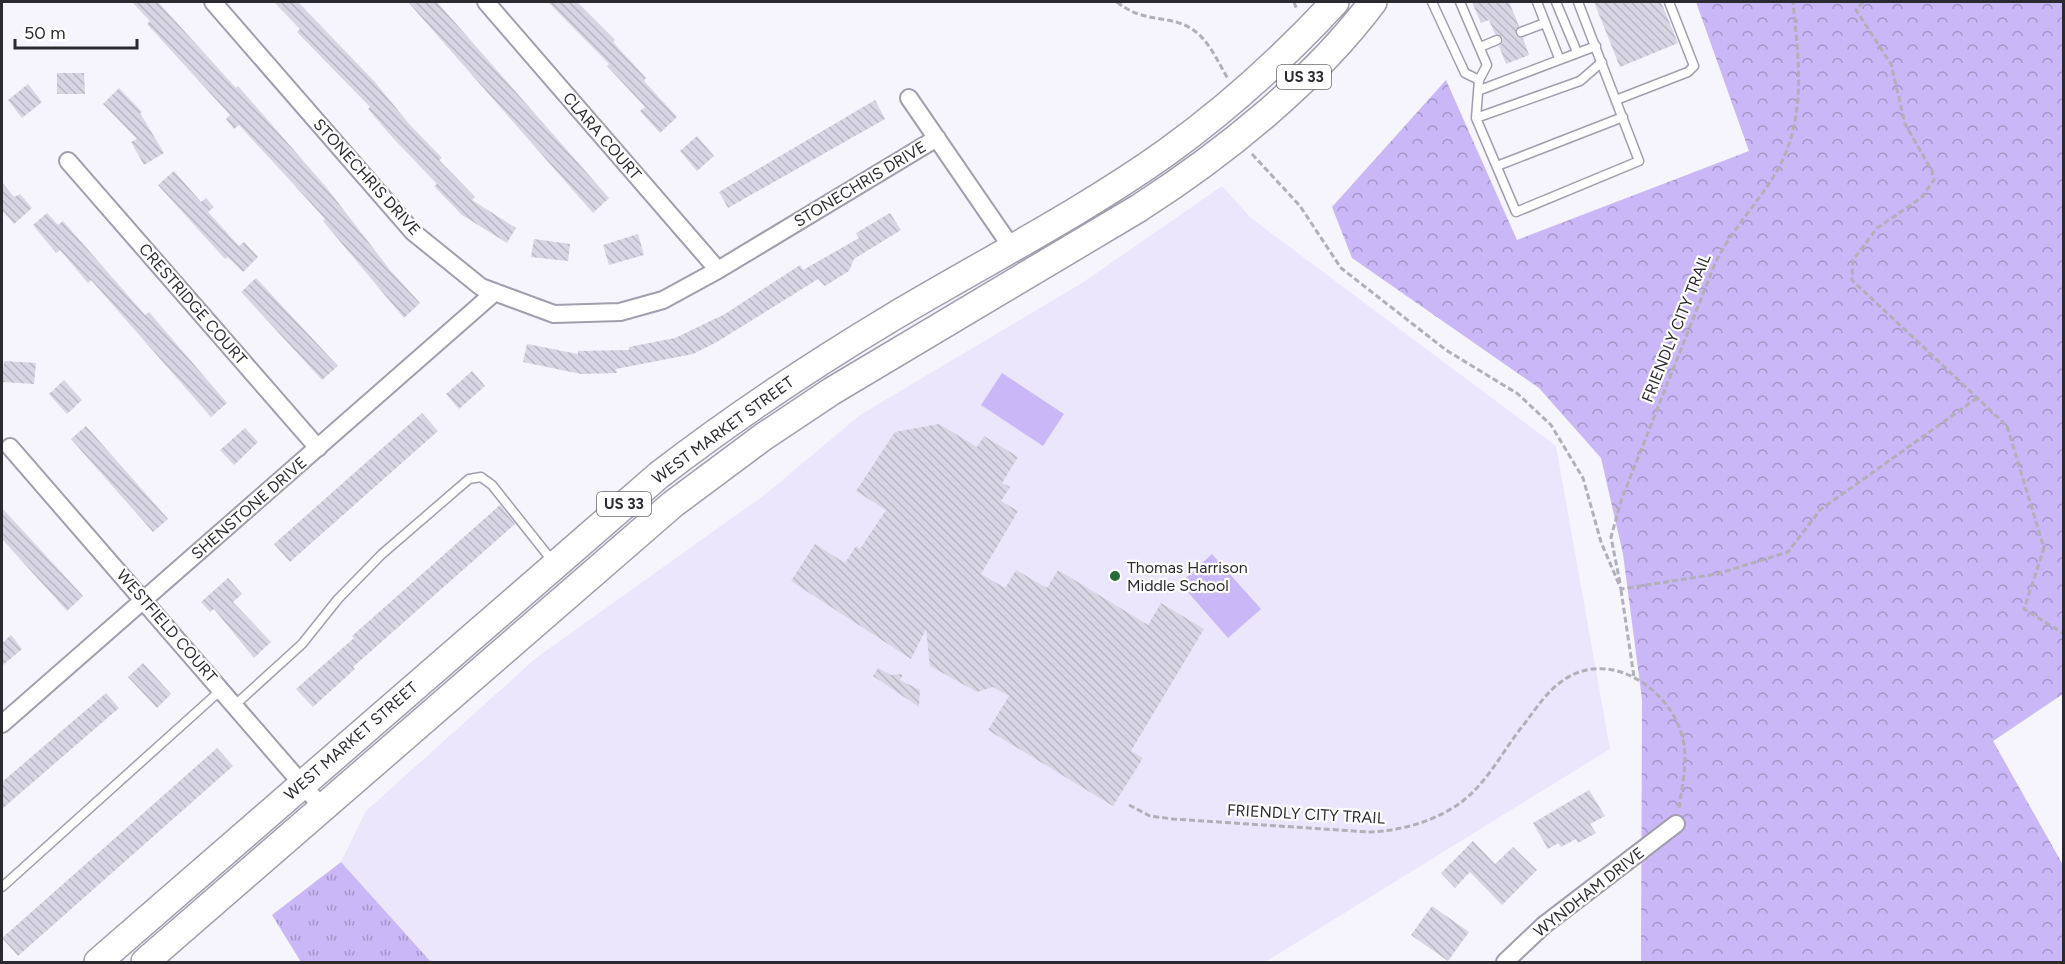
<svg xmlns="http://www.w3.org/2000/svg" width="2065" height="964" font-family="Figtree,sans-serif">
<defs>
<pattern id="grass-tufts" width="24" height="20" patternUnits="userSpaceOnUse" patternTransform="scale(1.5)"><rect width="24" height="20" fill="#cab7f7"/><path d="M3 7l-1-3M5 7V3M7 7l1-3M15 17l-1-3M17 17v-4M19 17l1-3" fill="none" stroke="#a495c8"/></pattern>
<pattern id="forest-crowns" width="20" height="18" patternUnits="userSpaceOnUse" patternTransform="scale(1.5)"><rect width="20" height="18" fill="#cab7f7"/><path d="M2 6a3 3 0 1 1 6 0M12 15a3 3 0 1 1 6 0" fill="none" stroke="#a495c8"/></pattern>
<pattern id="building-back-hatch" width="6" height="6" patternUnits="userSpaceOnUse" patternTransform="scale(1.5)"><rect width="6" height="6" fill="#d8d5e4"/><path d="M-1 5l2 2M0 0l6 6M5-1l2 2" fill="none" stroke="#bab7c4"/></pattern>
</defs>
<rect width="100%" height="100%" fill="#f6f4fd"/>
<path fill="#ece6fc" d="M1222,186L1251,218L1556,446L1610,749L1265,962H431L341,862L366,811L536,658L767,493L860,415L1082,283Z"/>
<path fill="url(#grass-tufts)" d="M341,862L431,962H301L272,915Z"/>
<path fill="url(#forest-crowns)" d="M1696,2H2063V694L1993,741L2063,865V962H1641L1642,699L1623,554L1601,458L1539,388L1352,258L1332,207L1446,80L1517,240L1749,151Z"/>
<path fill="#cab7f7" d="M1002,373L1064,414L1043,446L981,405Z
M1212,554L1261,609L1228,638L1180,583Z"/>
<path fill="url(#building-back-hatch)" d="M132,2H158L236,88L238,86L326,187L390,270L420,303L404,318L323,221L325,219L286,176L239,125L234,129L226,119L230,115L147,24L150,21Z
M274,2H298L374,81L410,125L442,158L439,160L475,197L472,200L516,228L507,243L462,215L434,186L437,184L393,138L368,109L370,107L297,32L300,29Z
M408,2H437L609,198L593,213Z
M548,2H580L578,3L615,40L613,42L646,78L644,81L677,117L660,133L640,111L645,107L607,66L609,64Z
M1472,2H1509L1519,26L1515,35L1523,38L1529,55L1506,64L1499,46L1503,41V37L1495,34L1489,20L1481,23Z
M1594,2H1661L1678,43L1620,67Z
M57,73H84L85,94H57Z
M28,84L42,102L22,118L8,100Z
M119,88L142,112L140,113L164,153L144,165L131,142L137,139L103,104Z
M875,100L885,119L728,208L719,192Z
M697,136L714,156L697,171L680,151Z
M174,171L201,202L206,198L214,207L208,212L239,246L244,242L258,257L243,272L228,257L225,259L158,185Z
M2,182L14,197L20,194L32,208L14,224L2,210Z
M47,213L58,225L63,221L145,315L149,312L227,403L211,417L91,280L88,283L60,250L56,253L33,225Z
M890,213L901,230L854,259L849,271L825,286L818,279L717,342L693,354L616,369L617,373L581,374L523,362L527,344L578,354V351L629,350V347L675,338L725,314L800,265L803,270L859,238L856,233Z
M638,234L644,255L609,265L603,245Z
M534,239L570,244L568,261L531,257Z
M256,278L338,366L322,380L241,292Z
M4,361L36,363L34,384L2,382Z
M472,371L485,386L459,409L446,394Z
M64,380L82,400L67,414L49,394Z
M422,413L438,431L290,562L274,544Z
M939,424L977,447L984,436L1018,457L1002,483L1010,487L1001,501L1018,511L981,574L1005,588L1016,570L1047,588L1058,570L1148,625L1161,603L1204,629L1131,751L1143,758L1113,806L988,730L1009,696L993,687L977,692L930,666L926,629L911,659L791,581L815,544L845,563L856,546L860,549L886,510L856,491L895,432Z
M86,426L168,519L153,532L71,439Z
M245,428L258,442L234,465L220,450Z
M500,505L515,524L353,667L355,669L313,707L296,689L354,638L352,636Z
M2,508L83,596L67,611L2,539Z
M228,578L242,594L233,602L271,642L254,658L214,609L210,612L201,602Z
M11,635L22,649L2,666V643Z
M143,663L171,694L157,708L128,677Z
M878,668L891,675L903,674L900,680L920,690L919,707L873,676Z
M106,693L119,708L2,809V782Z
M217,748L233,766L18,956L2,938Z
M1589,790L1605,816L1590,824L1596,833L1578,843L1576,839L1561,847L1558,843L1548,849L1533,823Z
M1473,841L1495,864L1513,847L1537,870L1502,905L1470,872L1455,888L1441,873Z
M1432,906L1469,932L1448,961L1411,935Z"/>
<g fill="none" stroke-linecap="round" stroke-linejoin="round">
<g stroke="#a29ead" stroke-width="11">
<path id="service" d="M1432,2L1465,73L1479,80
M1460,2L1487,65L1479,80L1476,118L1516,212L1639,161L1578,2
M1537,2L1559,58
M1556,2L1577,52
M1521,32L1545,23
M1480,47L1497,40
M1480,90L1596,46
M1616,100L1688,72L1694,66L1669,2
M1476,118L1580,81L1602,62
M1497,166L1623,117
M235,705L302,644L338,599L382,554L469,479L481,477L492,485L554,563
M2,887L221,690"/>
</g>
<g stroke="#a29ead" stroke-width="20">
<path id="minor" d="M213,2L413,232L481,287L554,314L620,312L663,300L718,270L937,138
M486,2L718,270
M909,98L1012,248
M68,161L318,448
M10,447L322,807
M2,724L495,292
M1505,962L1544,925L1676,824"/>
</g>
<g stroke="#a29ead" stroke-width="30">
<path id="primary" d="M98,962L659,475C733,418 811,366 891,318C983,263 1080,214 1167,152C1228,108 1284,57 1335,2
M145,962L673,504L763,437L832,391L1139,208C1223,154 1313,82 1373,2"/>
</g>
<path stroke="#b1afb7" stroke-width="3" stroke-dasharray="6 3" stroke-linecap="butt" d="M1117,2C1144,24 1168,14 1192,29C1209,40 1218,62 1228,79
M1294,2L1297,10
M1863,2L1856,10L1891,64L1905,124L1932,171L1934,180L1921,198L1877,228L1853,260L1852,280L2007,426L2044,548L2024,609L2064,634
M1252,154L1300,206L1341,268L1446,350L1518,394L1551,425L1583,478L1601,542L1621,589L1717,574L1788,552L1820,510L1977,398
M1620,583L1611,537L1622,498L1714,266C1729,233 1753,209 1772,179C1808,124 1799,63 1793,2
M1621,590L1634,677
M1129,805L1150,816L1173,819L1369,832C1405,831 1447,818 1473,792C1493,772 1507,745 1525,723C1537,707 1548,690 1565,679C1613,648 1673,692 1683,740C1688,762 1682,786 1679,808"/>
<use href="#service" stroke="#fff" stroke-width="8"/>
<use href="#minor" stroke="#fff" stroke-width="16"/>
<use href="#primary" stroke="#fff" stroke-width="27"/>
</g>
<circle fill="#286c37" stroke="#fff" stroke-width="2" cx="1115" cy="576" r="6"/>
<g text-anchor="middle" dominant-baseline="central" stroke-width="4.5" stroke-linejoin="round" paint-order="stroke">
<g fill="#fff" stroke="#6b6a6e" stroke-width="1.5">
<rect x="1277" y="65" width="54" height="24" rx="4.5"/>
<rect x="597" y="492" width="54" height="24" rx="4.5"/>
</g>
<g font-size="15" font-weight="bold" fill="#2b2a30">
<text x="1304" y="77">US 33</text>
<text x="624" y="504">US 33</text>
</g>
<g font-size="16" fill="#2b2a30" stroke="#fff">
<text transform="translate(602 136) rotate(49)">CLARA COURT</text>
<text transform="translate(367 177) rotate(48)">STONECHRIS DRIVE</text>
<text transform="translate(860 184) rotate(-31)">STONECHRIS DRIVE</text>
<text transform="translate(193 304) rotate(49)">CRESTRIDGE COURT</text>
<text transform="translate(1676 328) rotate(-68)">FRIENDLY CITY TRAIL</text>
<text transform="translate(723 430) rotate(-36)">WEST MARKET STREET</text>
<text transform="translate(249 508) rotate(-41)">SHENSTONE DRIVE</text>
<text transform="translate(167 626) rotate(49)">WESTFIELD COURT</text>
<text transform="translate(351 741) rotate(-41)">WEST MARKET STREET</text>
<text transform="translate(1306 814) rotate(3)">FRIENDLY CITY TRAIL</text>
<text transform="translate(1589 892) rotate(-38)">WYNDHAM DRIVE</text>
</g>
<g font-size="16" fill="#2b2a30" stroke="#fff" text-anchor="start">
<text x="1127" y="567">Thomas Harrison<tspan x="1127" dy="18">Middle School</tspan></text>
</g>
</g>
<rect width="2065" height="964" fill="none" stroke="#2b2a30" stroke-width="6"/>
<path d="M15 39v9h122v-9" fill="none" stroke="#2b2a30" stroke-width="3"/>
<text x="24" y="39" font-size="18" fill="#2b2a30" stroke="#ffffff" stroke-width="4.5" paint-order="stroke">50 m</text>
</svg>
